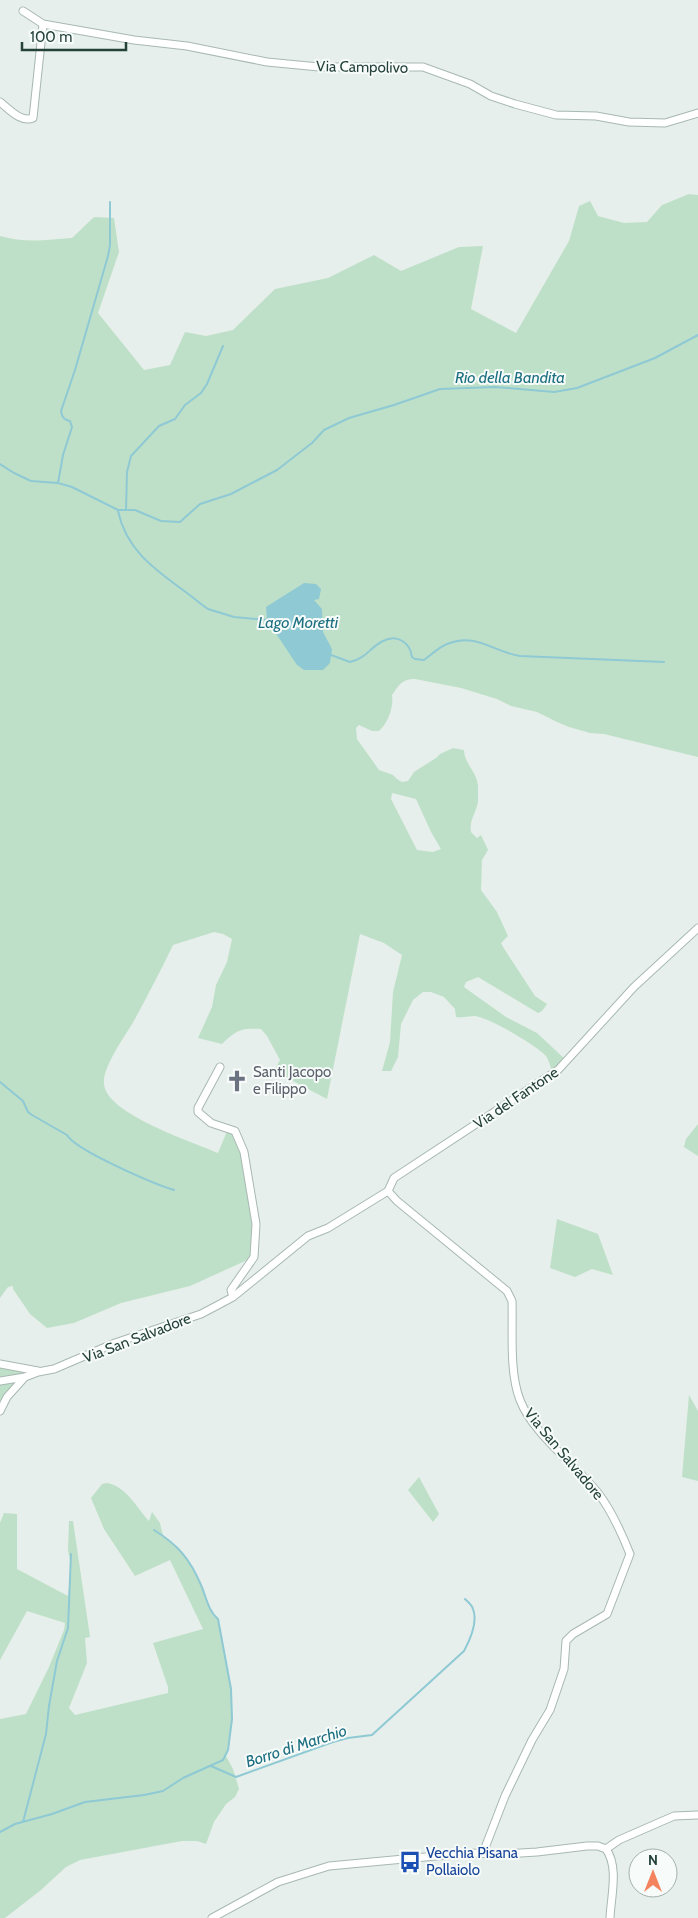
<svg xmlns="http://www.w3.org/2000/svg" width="698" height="1918" font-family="Cabin,sans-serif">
<rect width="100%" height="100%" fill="#e6efeb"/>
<path fill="#bfe0c8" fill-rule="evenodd" d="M689,194L698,195V757L604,734L590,733L569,727L557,722L537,712L511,706L497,699L461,688L415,679C402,679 399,685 392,695C394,707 388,723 379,731H372L359,725L356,728L357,739L379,770L393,775L397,779L402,782L408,781L414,772L436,758L440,754L453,748L464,750C464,763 477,772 478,786C478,791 478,797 478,802C476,813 469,820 471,832L477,838L481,835L488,850L482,860L481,890L497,912L508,936L501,943L503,947L535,996L547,1004L542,1011L538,1013L478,977L466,982L464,987L506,1017L537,1033L567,1061L553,1074C551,1069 549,1060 546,1056C536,1045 490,1018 475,1016C468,1016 463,1018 456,1017L455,1009L444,997L431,992H423L413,1000L401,1024L398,1057L391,1071H382L390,1042L393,992L402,955L384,943L360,934L327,1099L274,1071L280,1060L267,1036L261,1029C240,1028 237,1030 222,1044L198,1038L212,1007L216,985L227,962L232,939L223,934L214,932L173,945C161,970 148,995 135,1019C126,1035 102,1067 104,1084C106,1114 193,1142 218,1153L228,1129L235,1131L252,1194L254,1257L190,1286L121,1303L74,1323L47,1328L30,1314L13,1289V1286L8,1287L0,1298V236C24,243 48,240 72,238L94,217L114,218L119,252L98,313L144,370L170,365L185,332L206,336L233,330L275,289L328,278L374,255L401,271L459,247L483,246L471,309L516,333L569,241L579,206L590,201L598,216L624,223L647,222L662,205ZM392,793L416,799L431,832L441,849L433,852L417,850L391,799Z
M698,1124V1156L684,1147L686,1139Z
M557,1219L598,1234L613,1275L592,1269L575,1277L550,1268Z
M0,1364L38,1372L25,1377L0,1411Z
M689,1395L698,1411V1481L682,1477Z
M419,1477L439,1514L433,1522L408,1490Z
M107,1483C126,1486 137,1508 149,1521L152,1512L160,1523L163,1535L180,1549L188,1561L200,1583L213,1615L218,1619L231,1689L232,1719L226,1756L233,1769L239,1789L235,1797L226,1804L214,1822L206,1844L197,1841H182L80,1860L66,1867L41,1890L5,1918H0V1719L26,1714L49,1667L64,1630L65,1623L27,1611L0,1660V1523L4,1513L17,1514V1569L68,1596L71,1566L68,1550L69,1521H73L90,1637L85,1638L87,1663L69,1708L75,1715L168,1693V1687L153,1643L203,1629L170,1560L135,1576L104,1529L91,1498L102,1484Z"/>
<path fill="#8ec9d4" d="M304,583L316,584L321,589L319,599L314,600L322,609L323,632L332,649L330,663L323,670H304L297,665L267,620L266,607Z"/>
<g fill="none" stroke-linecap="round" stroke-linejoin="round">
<path stroke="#8ec9d4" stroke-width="2" d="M0,464L14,473L31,481L58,483L72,487L118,510H135L161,521L180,522L200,504L231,494L277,470L312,443L324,430L349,418L394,405L440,389L495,387L554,392L577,388L655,358L698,335
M58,483L63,455L72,427L70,421C64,420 62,417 61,411L75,370L108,256L110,245V202
M126,510L127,472L131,456L159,426L175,419L185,405L201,393L207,384L223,346
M118,511C128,558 167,576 201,604L208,609L234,617L268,620
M331,655L350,662C367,658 369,648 383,641C397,634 410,642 412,657L415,659L424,660C431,655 439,647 447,644C476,632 493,652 520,656L664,662
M0,1082L23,1101L28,1112L32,1115L67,1135C75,1150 154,1184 174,1190
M211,1766L236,1777L333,1742L348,1738L372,1735L464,1651C470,1640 478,1622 473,1609C472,1605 468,1602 465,1599
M23,1822L46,1734L49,1706L57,1661L68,1628L71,1554
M0,1832L15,1824L52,1814L85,1802L144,1795L163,1791L183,1778L223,1760L228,1750L232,1719L231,1689L218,1619C208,1611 206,1596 201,1585C190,1559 178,1545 154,1530"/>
<g stroke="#a8b8b2" stroke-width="9">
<path id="minor" d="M23,11L43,24L134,40L187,46L267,62L319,67H423L470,84L491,96L515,104L556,115L596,116L629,122L665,123L698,113
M0,102C9,109 21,123 33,118L43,24
M220,1067L198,1108V1112L211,1123L235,1131L244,1152L256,1224L254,1257L231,1290L233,1297
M388,1191L397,1201L507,1291L512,1301C513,1331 509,1372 520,1400C533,1434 575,1464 598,1493C612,1511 622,1534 630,1554L607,1614L573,1634L566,1641L564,1669L550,1710L532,1740L505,1796L483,1853
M0,1364L38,1371
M0,1381L25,1377L38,1372L54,1369L115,1343L201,1314L220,1304L233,1297L308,1236L328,1228L388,1191L394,1178L558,1070L634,987L698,928
M0,1411L7,1397L25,1377
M606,1849L619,1840L674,1816L698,1815
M606,1849C619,1867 611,1896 610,1918
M212,1918L278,1882L329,1866L468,1853L504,1854L537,1852L587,1846H598L606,1849"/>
</g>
<use href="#minor" stroke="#fff" stroke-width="7"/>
</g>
<defs>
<g id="church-bare" transform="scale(1.725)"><path d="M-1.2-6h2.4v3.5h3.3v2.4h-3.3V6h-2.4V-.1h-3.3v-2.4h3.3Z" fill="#6b7280" stroke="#f7fbf9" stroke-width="2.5" paint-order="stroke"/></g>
<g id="bus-bare" transform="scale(1.725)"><path d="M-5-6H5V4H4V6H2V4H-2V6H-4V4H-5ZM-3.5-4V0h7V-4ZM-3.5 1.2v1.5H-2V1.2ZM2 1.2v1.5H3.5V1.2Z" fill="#1a4fb4" stroke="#f7fbf9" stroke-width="2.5" paint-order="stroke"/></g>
</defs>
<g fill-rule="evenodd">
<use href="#church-bare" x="237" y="1081"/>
<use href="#bus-bare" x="410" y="1862"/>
</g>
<g text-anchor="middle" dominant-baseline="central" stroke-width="4" stroke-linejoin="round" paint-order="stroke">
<g font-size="15" fill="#24423a" stroke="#f7fbf9">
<text transform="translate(362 67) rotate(1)">Via Campolivo</text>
<text transform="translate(516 1098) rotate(-34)">Via del Fantone</text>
<text transform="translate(137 1338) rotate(-21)">Via San Salvadore</text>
<text transform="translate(564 1454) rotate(50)">Via San Salvadore</text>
</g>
<g font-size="15" fill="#5b616d" stroke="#f7fbf9" text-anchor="start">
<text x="253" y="1072">Santi Jacopo<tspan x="253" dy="17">e Filippo</tspan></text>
</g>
<g font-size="15" fill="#164399" stroke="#f7fbf9" text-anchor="start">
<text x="426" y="1853">Vecchia Pisana<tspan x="426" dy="17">Pollaiolo</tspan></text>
</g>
<g font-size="16" font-style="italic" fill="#1c6f80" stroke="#f7fbf9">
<text x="510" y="377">Rio della Bandita</text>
<text x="298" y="622">Lago Moretti</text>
<text transform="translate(296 1746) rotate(-18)">Borro di Marchio</text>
</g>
</g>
<g transform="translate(653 1873)"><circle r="24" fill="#f7fbf9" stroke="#a3b1ad"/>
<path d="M0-4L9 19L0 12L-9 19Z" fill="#f4845f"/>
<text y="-8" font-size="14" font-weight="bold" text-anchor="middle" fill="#24423a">N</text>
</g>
<path d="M22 42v8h104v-8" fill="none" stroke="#24423a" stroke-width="2.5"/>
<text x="30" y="42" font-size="15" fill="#24423a" stroke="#f7fbf9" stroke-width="4" paint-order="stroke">100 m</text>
</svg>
